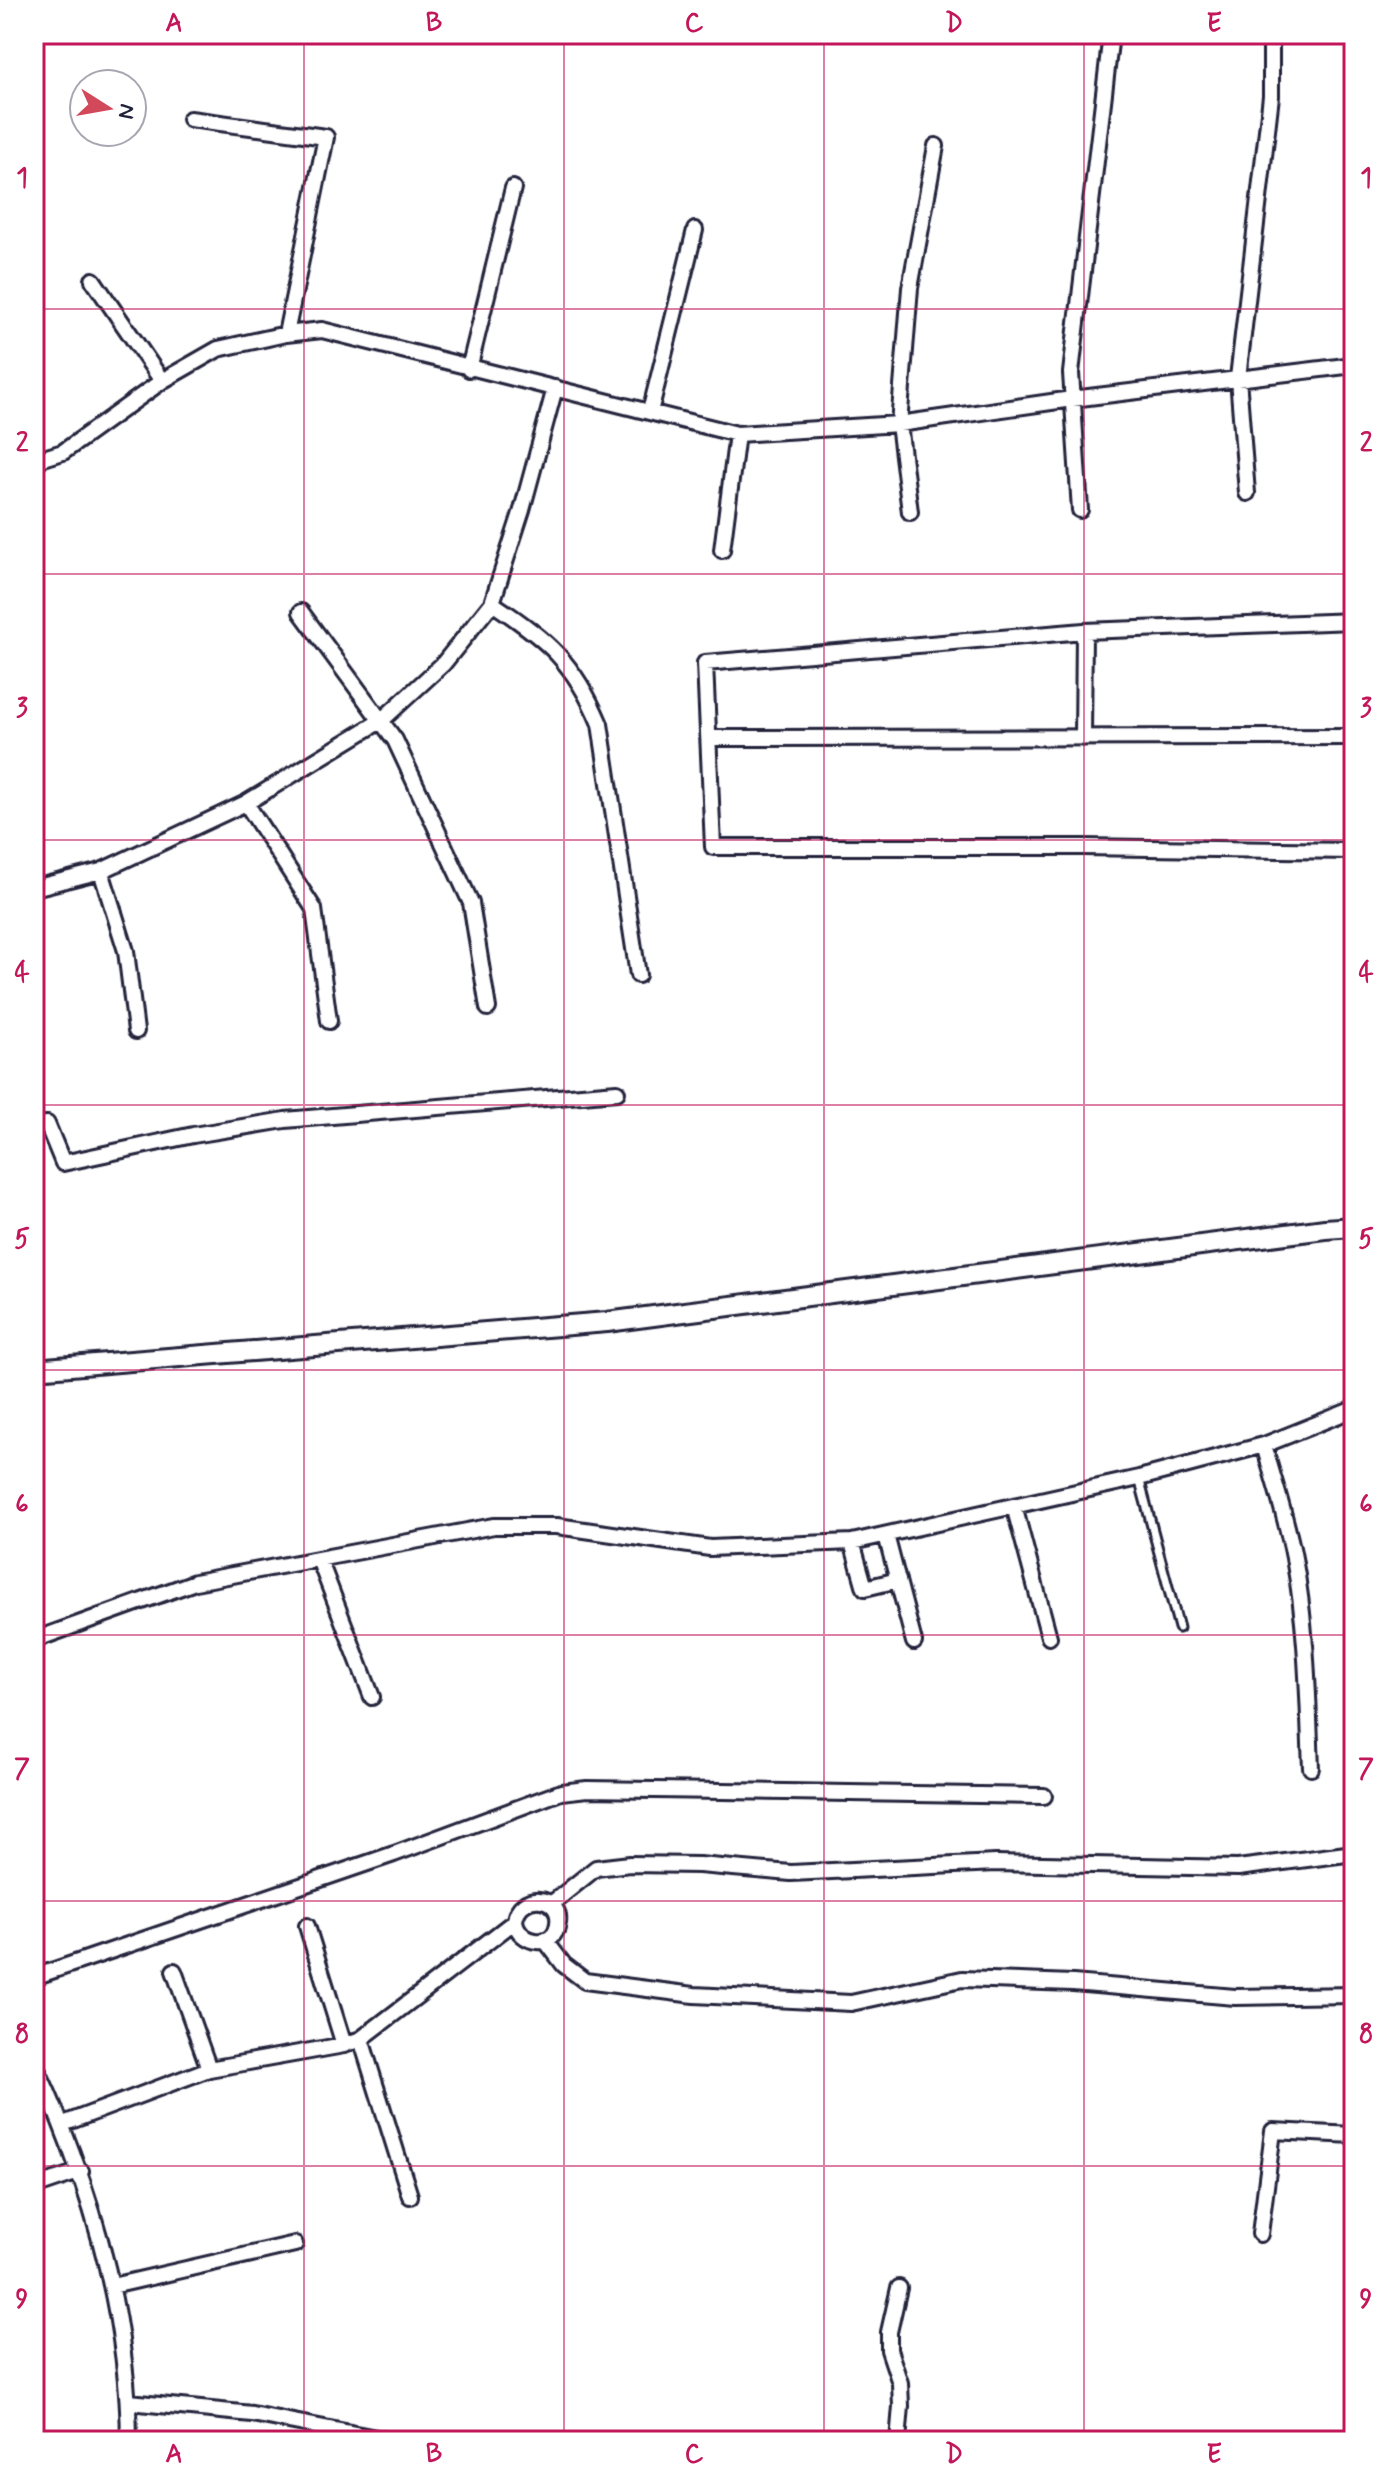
<svg xmlns="http://www.w3.org/2000/svg" width="1388" height="2475" font-family="Mynerve,sans-serif">
<rect width="100%" height="100%" fill="#fff"/>
<filter id="ink" filterUnits="userSpaceOnUse"><feTurbulence type="fractalNoise" baseFrequency=".0125" numOctaves="2"/><feDisplacementMap in="SourceGraphic" scale="16" xChannelSelector="R" yChannelSelector="G"/><feConvolveMatrix kernelMatrix="1 2 1 2 8 2 1 2 1" color-interpolation-filters="sRGB"/></filter>
<g filter="url(#ink)">
<g fill="none" stroke-linecap="round" stroke-linejoin="round">
<g stroke="#22223b" stroke-width="13">
<path id="service" d="M1139,1478L1179,1628"/>
</g>
<g stroke="#22223b" stroke-width="20">
<path id="minor" d="M190,119L326,137L286,334
M93,280L162,381
M469,369L513,188
M650,412L695,230
M34,461L63,452L162,381L218,349L286,334L322,330L737,434L899,424L1072,399L1354,365
M1247,493L1238,378L1271,96V34
M1080,510L1071,373L1111,34
M910,512L899,424L910,288L936,146
M722,550L737,434
M492,603C547,639 574,662 600,724L638,975
M301,612L395,740L471,903L488,1008
M1354,621L1084,631L705,663L713,847H1082L1354,851
M710,738L1354,737
M1083,738L1084,631
M246,803L314,909L329,1021
M101,871L126,951L136,1031
M34,888L101,871L246,803L382,720L443,664L492,603L522,510L555,388
M34,1126L47,1124L63,1163L193,1135L285,1120L617,1092
M1264,1445C1274,1482 1287,1520 1294,1558C1307,1627 1308,1698 1311,1768
M1014,1506L1049,1637
M886,1535L914,1642
M852,1542L865,1588L898,1580
M319,1559L372,1697
M34,1640L195,1582L494,1526H557L710,1548L852,1542L1139,1478L1264,1445L1354,1409
M551,1904L596,1868L630,1864L699,1865L791,1873L996,1863L1238,1868L1354,1853
M307,1926L344,2045
M545,1940L564,1965L585,1981L694,1995L851,2003L962,1979L1073,1983L1235,1997L1354,1995
M174,1971L209,2069
M34,1977L394,1854L561,1792L587,1789L1044,1796
M361,2039L410,2196
M34,2062C89,2180 128,2309 129,2441
M63,2124L209,2069L344,2045L361,2039L515,1921C518,1891 562,1894 558,1923C555,1950 519,1945 515,1921
M34,2187L81,2171
M1260,2234L1273,2131L1354,2135
M112,2286L295,2244
M129,2402L252,2414L392,2441
M898,2441L901,2406L900,2383L889,2350V2332L899,2288"/>
</g>
<g stroke="#22223b" stroke-width="24">
<path id="tertiary" d="M34,1369L607,1322L1325,1229L1354,1227"/>
</g>
<use href="#service" stroke="#fff" stroke-width="7"/>
<use href="#minor" stroke="#fff" stroke-width="14"/>
<use href="#tertiary" stroke="#fff" stroke-width="18"/>
</g>
</g>
<path fill="none" stroke="#c2185b" stroke-width="2" stroke-opacity="0.55" d="M304,34V2441M564,34V2441M824,34V2441M1084,34V2441M34,309H1354M34,574H1354M34,840H1354M34,1105H1354M34,1370H1354M34,1635H1354M34,1901H1354M34,2166H1354"/>
<rect width="1388" height="2475" fill="none" stroke="#fff" stroke-width="88"/>
<g transform="translate(108 108) rotate(101)"><circle r="38" fill="#ffffff" stroke="#a7a7b1" stroke-width="2"/>
<path d="M0-6L14 30L0 20L-14 30Z" fill="#d1495b"/>
<text y="-12" font-size="22" font-weight="bold" text-anchor="middle" fill="#22223b">N</text>
</g>
<rect x="44" y="44" width="1300" height="2387" fill="none" stroke="#c2185b" stroke-width="3"/>
<g font-size="26" text-anchor="middle" font-weight="bold" fill="#c2185b">
<text x="174" y="31">A</text>
<text x="434" y="31">B</text>
<text x="694" y="31">C</text>
<text x="954" y="31">D</text>
<text x="1214" y="31">E</text>
<text x="22" y="186">1</text>
<text x="1366" y="186">1</text>
<text x="22" y="451">2</text>
<text x="1366" y="451">2</text>
<text x="22" y="716">3</text>
<text x="1366" y="716">3</text>
<text x="22" y="981">4</text>
<text x="1366" y="981">4</text>
<text x="22" y="1247">5</text>
<text x="1366" y="1247">5</text>
<text x="22" y="1512">6</text>
<text x="1366" y="1512">6</text>
<text x="22" y="1777">7</text>
<text x="1366" y="1777">7</text>
<text x="22" y="2042">8</text>
<text x="1366" y="2042">8</text>
<text x="22" y="2307">9</text>
<text x="1366" y="2307">9</text>
<text x="174" y="2462">A</text>
<text x="434" y="2462">B</text>
<text x="694" y="2462">C</text>
<text x="954" y="2462">D</text>
<text x="1214" y="2462">E</text>
</g>
</svg>
